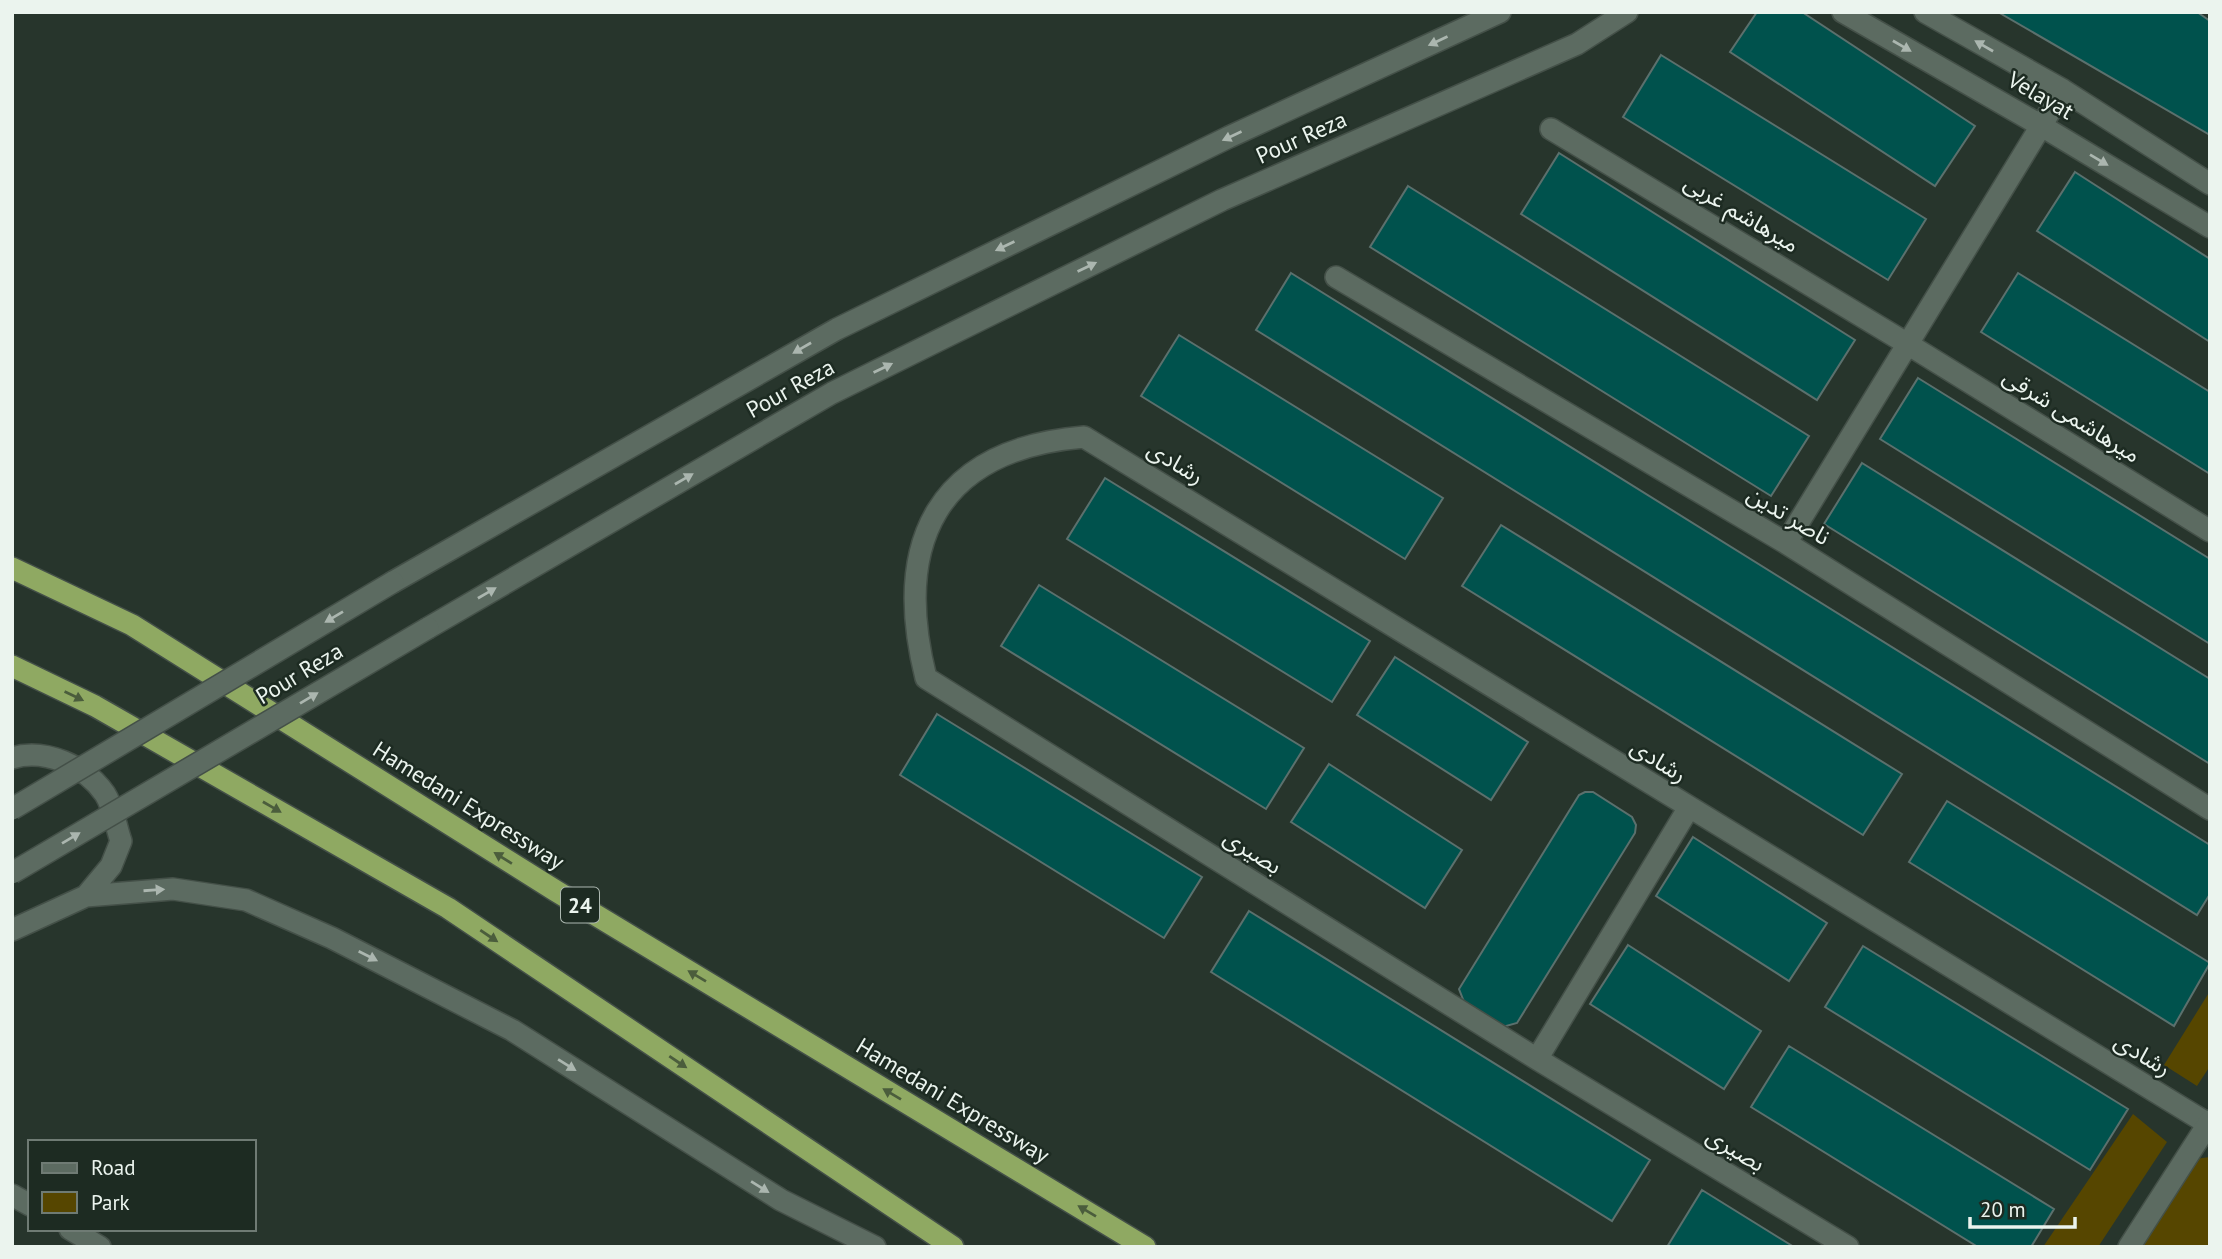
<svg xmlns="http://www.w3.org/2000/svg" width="2222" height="1259" font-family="'PT Sans','Noto Sans Arabic',sans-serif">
<rect width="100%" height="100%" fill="#27352c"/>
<path fill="#564600" d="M2210,991V1066L2197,1086L2164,1065Z
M2133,1114L2167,1142L2098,1247H2043Z
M2210,1157V1247H2139L2195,1159Z"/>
<path fill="#00524d" stroke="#5b706d" stroke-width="2" d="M1757,12H1802L1975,126L1935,186L1730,52Z
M1998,12H2197L2210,21V135Z
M1661,55L1926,219L1888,280L1623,117Z
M1559,153L1855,340L1817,400L1521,214Z
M2075,172L2210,259V342L2037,231Z
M1408,186L1809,436L1771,496L1370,247Z
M1291,273L2210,845V894L2197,915L1256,330Z
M2018,273L2210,392V474L1981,332Z
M1179,335L1443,498L1405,559L1141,396Z
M1918,378L2210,559V644L1880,439Z
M1862,463L2210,679V764L1824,524Z
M1105,478L1370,641L1332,702L1067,539Z
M1501,525L1902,774L1863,835L1462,586Z
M1039,585L1304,748L1266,809L1001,646Z
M1395,657L1528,742L1491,800L1357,715Z
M937,714L1202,877L1164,938L900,775Z
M1329,764L1462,850L1425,908L1291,822Z
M1585,792H1593L1632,817L1636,825L1635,833L1517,1023L1499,1028L1468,1012L1459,989L1579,795Z
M1947,801L2210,963L2174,1026L1909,862Z
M1693,837L1827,923L1789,981L1656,896Z
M1249,911L1650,1160L1612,1221L1211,972Z
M1628,945L1761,1031L1724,1089L1590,1004Z
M1863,946L2128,1109L2090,1170L1825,1007Z
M1789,1046L2054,1209L2031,1247H1978L1751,1107Z
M1702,1190L1794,1247H1667Z"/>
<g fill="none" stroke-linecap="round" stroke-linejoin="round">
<g stroke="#445048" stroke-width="24">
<path id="street" d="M1843,12L2040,125L2210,227
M1925,12L2063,90L2210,184
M1551,129L1906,343L2210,531
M1336,277L1786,543L2210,809
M1786,543L2063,90
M1537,1059L1688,809
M12,1195L30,1205
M70,1229L100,1247
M1848,1247L1537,1059L926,678C892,542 937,449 1084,437L2210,1125"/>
</g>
<g stroke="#445048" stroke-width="24">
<path id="secondary" d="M393,582L837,329L1229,137L1500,12
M428,628L832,393L1222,200L1577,44L1627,12
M12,758C45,748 86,766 105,794C113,806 116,827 121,841L111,866L86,896
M12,930L86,896L173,889L246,900L332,938L512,1030L781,1200L875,1247
M2129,1247L2210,1121"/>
</g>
<g stroke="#445048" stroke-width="24">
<path id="highway" d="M12,568L132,625L556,891L1145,1247
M12,666L95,706L448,908L953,1247"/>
</g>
<use href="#street" stroke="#5c6b61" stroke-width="21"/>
<use href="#secondary" stroke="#5c6b61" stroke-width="21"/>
<use href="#highway" stroke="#8fa962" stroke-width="21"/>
<g stroke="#445048" stroke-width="24" stroke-linecap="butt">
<path id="secondary-bridge" d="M12,809L393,582
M12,873L428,628"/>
</g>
<use href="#secondary-bridge" stroke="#5c6b61" stroke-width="21"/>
</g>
<defs><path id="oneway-solid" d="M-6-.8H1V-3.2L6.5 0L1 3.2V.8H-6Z" transform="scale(1.75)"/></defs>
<g fill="#abb6af">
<use href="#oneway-solid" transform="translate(1438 41) rotate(155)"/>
<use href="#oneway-solid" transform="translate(1902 46) rotate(30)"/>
<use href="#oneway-solid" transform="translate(1984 46) rotate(-150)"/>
<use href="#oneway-solid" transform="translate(1232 136) rotate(155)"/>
<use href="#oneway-solid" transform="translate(2099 160) rotate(31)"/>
<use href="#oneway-solid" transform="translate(1005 246) rotate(154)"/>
<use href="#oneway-solid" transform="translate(1087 267) rotate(-26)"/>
<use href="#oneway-solid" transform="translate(802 348) rotate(150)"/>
<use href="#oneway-solid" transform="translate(883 368) rotate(-26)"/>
<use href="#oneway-solid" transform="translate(684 479) rotate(-30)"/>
<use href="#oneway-solid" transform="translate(487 593) rotate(-30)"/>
<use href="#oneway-solid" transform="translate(334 617) rotate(149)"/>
<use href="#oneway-solid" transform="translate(309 698) rotate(-31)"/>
<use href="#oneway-solid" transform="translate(71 838) rotate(-31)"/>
<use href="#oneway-solid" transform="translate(154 890) rotate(-4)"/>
<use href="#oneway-solid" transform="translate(368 956) rotate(27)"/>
<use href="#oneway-solid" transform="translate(567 1065) rotate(32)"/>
<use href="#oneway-solid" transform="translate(760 1187) rotate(32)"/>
</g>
<g fill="#4b5d3c">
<use href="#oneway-solid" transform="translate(74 696) rotate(26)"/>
<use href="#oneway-solid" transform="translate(272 807) rotate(30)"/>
<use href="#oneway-solid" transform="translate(503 858) rotate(-148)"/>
<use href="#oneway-solid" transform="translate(489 936) rotate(34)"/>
<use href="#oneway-solid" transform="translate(697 976) rotate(-149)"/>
<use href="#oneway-solid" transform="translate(678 1062) rotate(34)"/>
<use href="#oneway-solid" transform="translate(892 1094) rotate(-149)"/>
<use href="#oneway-solid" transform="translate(1087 1211) rotate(-149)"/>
</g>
<g text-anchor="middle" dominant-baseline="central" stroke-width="5" stroke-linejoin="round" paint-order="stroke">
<rect fill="#1d2b22" stroke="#adb8b1" stroke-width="2" x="561" y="887.5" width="38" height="35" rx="5"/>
<g font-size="21" font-weight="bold" fill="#ebf4ee">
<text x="580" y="905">24</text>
</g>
<g font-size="23" fill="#ebf4ee" stroke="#1d2b22">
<text transform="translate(2041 95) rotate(30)">Velayat</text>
<text transform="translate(1301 137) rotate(-24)">Pour Reza</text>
<text transform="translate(1742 213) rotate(31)">میرهاشم غربی</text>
<text transform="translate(790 388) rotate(-29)">Pour Reza</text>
<text transform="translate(2072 415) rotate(32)">میرهاشمی شرقی</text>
<text transform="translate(1176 462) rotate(31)">رشادی</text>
<text transform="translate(1789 515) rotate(31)">ناصر تدین</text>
<text transform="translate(299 673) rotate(-31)">Pour Reza</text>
<text transform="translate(1659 760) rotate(32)">رشادی</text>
<text transform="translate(469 805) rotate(32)">Hamedani Expressway</text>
<text transform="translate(1253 851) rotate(32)">بصیری</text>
<text transform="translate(2143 1054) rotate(31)">رشادی</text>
<text transform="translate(953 1100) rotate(31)">Hamedani Expressway</text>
<text transform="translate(1736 1149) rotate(31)">بصیری</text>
</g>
</g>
<rect width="2222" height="1259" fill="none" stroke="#ebf4ee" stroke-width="28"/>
<rect x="28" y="1140" width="228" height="91" fill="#1d2b22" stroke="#6f7b74" stroke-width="2"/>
<rect x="42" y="1163" width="35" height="10" fill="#5c6b61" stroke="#6f7b74" stroke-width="2"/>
<text x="91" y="1175" font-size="21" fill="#ebf4ee">Road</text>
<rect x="42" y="1192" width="35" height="21" fill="#564600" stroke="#6f7b74" stroke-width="2"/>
<text x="91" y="1210" font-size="21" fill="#ebf4ee">Park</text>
<path d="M1970 1217v10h105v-10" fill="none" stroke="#ebf4ee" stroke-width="3.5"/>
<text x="1980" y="1217" font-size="21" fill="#ebf4ee" stroke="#1d2b22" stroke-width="5" paint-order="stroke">20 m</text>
</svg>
